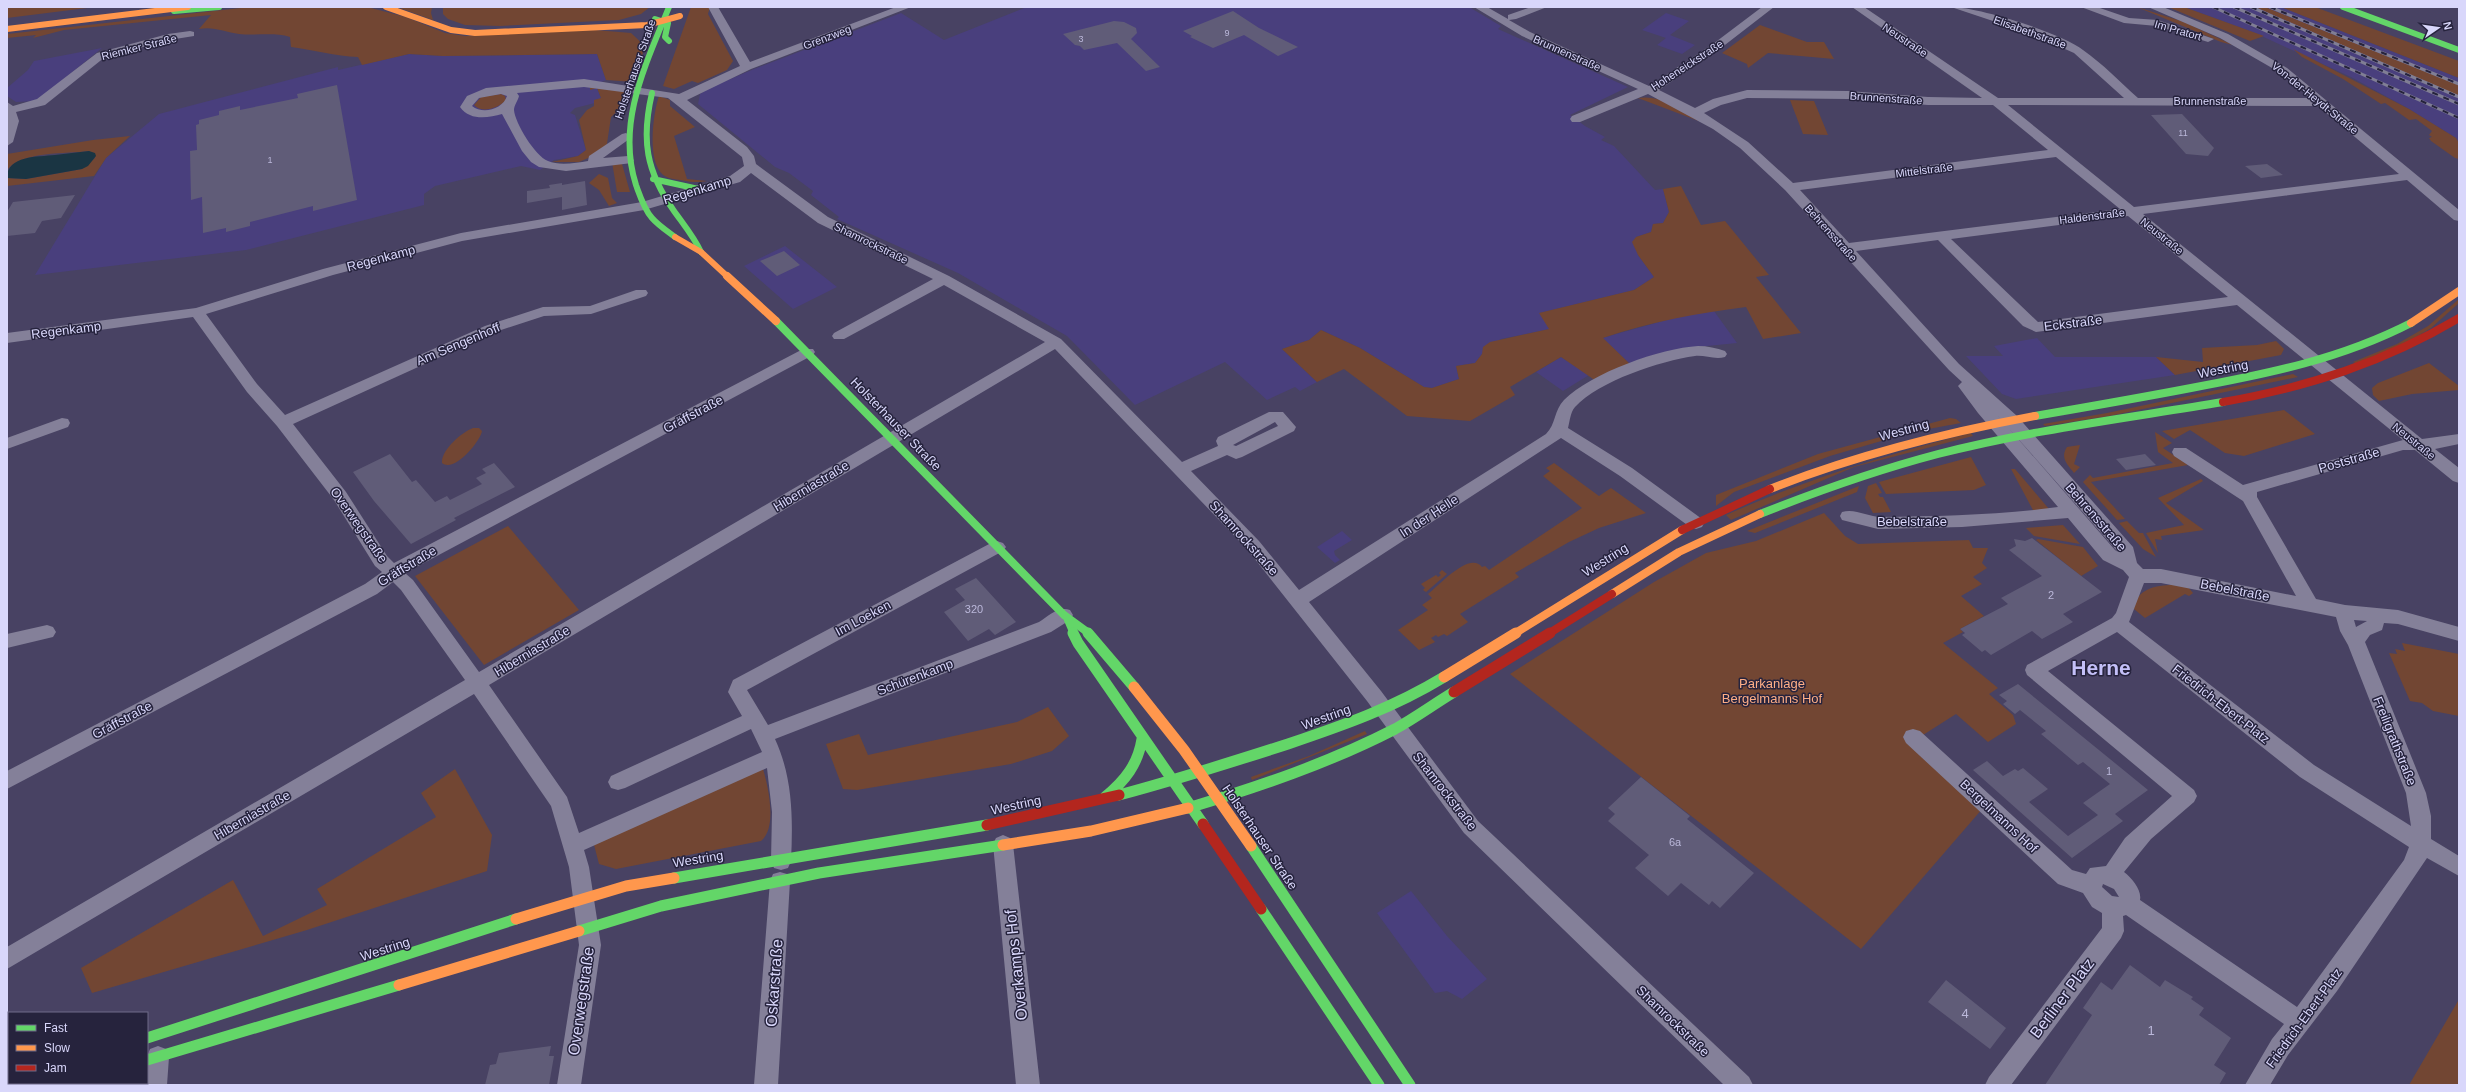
<svg xmlns="http://www.w3.org/2000/svg" width="2466" height="1092" font-family="Helvetica,sans-serif">
<rect width="100%" height="100%" fill="#484263"/>
<path fill="#493f7d" d="M1027,7H1469L1501,26L1498,29L1628,87L1570,115L1585,126L1605,137L1601,140L1614,146L1655,190L1663,189L1669,212L1663,223L1653,224L1651,232L1636,237L1638,255L1654,277L1634,290L1540,313L1550,329L1501,339L1482,354L1475,363L1456,366L1459,379L1432,388L1424,387L1360,348L1321,330L1309,340L1282,349L1317,382L1300,391L1295,387L1267,400L1225,362L1135,405L1067,336L958,273L837,219L839,217L811,195L813,191L789,173L775,167L698,104L700,94L709,88L754,69L901,13L944,40Z
M2184,7H2281L2459,78V143L2456,138L2409,109L2351,77L2255,33Z
M1666,13L1689,21L1670,35L1695,45L1682,54L1657,45L1666,38L1642,30Z
M102,48L37,101L16,102L7,96V88L28,70L34,61Z
M409,54L443,56L597,54L606,80L593,86L597,88L601,98L595,103L575,108L570,113L575,115L586,150L578,156L554,160L540,170L521,166L435,186L424,194V205L246,250L35,275L106,158L159,114L338,67V70Z
M785,246L837,287L793,309L744,266Z
M1714,311L1737,343L1687,348L1631,365L1602,338L1681,316Z
M2037,338L2055,357H2156L2175,375L2016,399L2002,394L1966,356H2003L1994,346Z
M1561,357L1589,375L1563,391L1536,372Z
M1342,531L1352,540L1334,551L1335,555L1340,560L1335,563L1317,547Z
M1411,891L1447,936L1487,979L1462,999L1447,991L1435,993L1377,913Z"/>
<path fill="#724633" d="M7,7H95L7,18Z
M250,7H367L406,17L445,33L465,36L595,30L631,33L645,46L634,82L606,80L597,54L443,56L409,54L362,65L358,57C335,56 314,50 291,47L290,37C274,32 256,36 239,34C225,32 213,26 199,29L211,15L64,30L33,38L36,35L7,38V34Z
M397,7H432L431,13L433,20Z
M443,7H650L641,14L619,20L500,26L465,25L448,19L443,14Z
M691,7H710L708,14L733,61L727,70L698,83L692,81L674,89L663,86Z
M2137,7L2184,22L2233,45L2221,42Z
M2168,7H2184L2264,36L2250,41Z
M2255,7H2265L2459,85V96Z
M2281,7H2315L2459,61V78Z
M1760,25L1807,42H1824L1834,59L1768,53L1748,68L1747,64L1722,53Z
M2293,49L2409,109L2456,138L2459,143V159L2455,158L2431,141L2429,138L2432,137L2429,135L2432,131L2416,119L2409,120L2385,103L2381,104L2343,79L2302,57Z
M590,87L631,91L626,103L611,117L606,150L579,162H552L578,156L586,150L579,120L587,110L594,106V100L601,98L597,88L590,90Z
M501,94L505,96L506,100C499,108 482,114 474,105L481,97Z
M659,96L670,100V106L695,127L674,136L687,179L707,181C697,183 690,182 680,180C675,179 669,179 665,176C646,165 653,113 659,96Z
M1638,98C1662,94 1684,112 1704,123Z
M1790,100L1814,101L1828,135L1803,134Z
M130,136L106,158L94,176L7,186V178L26,179L82,169L95,158L89,151C66,154 22,151 7,170V154L93,140Z
M612,162L622,164L630,192H617Z
M599,174L608,178L612,198L617,203L609,206L599,190L589,183Z
M1681,186L1701,225L1725,221L1769,275L1756,277L1801,333L1763,339L1746,307C1697,313 1650,322 1603,338L1631,365L1596,381L1561,357L1510,387L1515,395L1470,421L1407,416L1344,369L1317,382L1282,349L1309,340L1321,330L1360,348L1424,387L1432,388L1459,379L1456,366L1475,363L1482,354L1483,347L1490,342L1549,329L1539,313L1634,290L1654,277L1638,255L1632,242L1636,237L1651,232L1653,224L1663,223L1669,212L1663,189Z
M2459,299V303L2431,328L2401,346L2357,364L2353,362L2397,344L2428,326Z
M2276,341L2284,349L2281,355L2175,375L2156,357L2203,362L2202,348L2257,345Z
M2429,363L2459,386V390L2412,394L2379,401L2373,395L2372,388L2378,383Z
M2293,374L2298,377L2109,416L2045,426L2043,424L2107,413Z
M2284,410L2315,434L2244,456L2225,453L2190,430L2174,439L2162,431Z
M1950,418L1956,419L1961,423L1912,432L1830,456L1734,492L1716,506V495L1818,454Z
M473,428H479L482,431C480,442 454,473 442,463C441,450 462,432 473,428Z
M2155,432L2172,443L2163,448L2188,465L2091,482L2125,519L2117,520L2083,482L2090,475L2093,478L2173,463L2158,452Z
M1971,433L1973,436L1854,467L1731,520L1726,515C1807,479 1885,455 1971,433Z
M2080,445L2074,464L2080,467L2074,473C2067,464 2060,458 2067,447Z
M1971,457L1986,485L1974,490L1886,494L1879,482Z
M1554,463L1599,496L1611,488L1646,513L1599,528L1569,542L1515,573L1519,577L1460,614L1468,622L1447,636L1444,634L1438,637L1436,635L1431,638L1435,642L1419,650L1398,630L1428,610L1422,605L1432,598L1428,594C1439,586 1469,551 1482,567L1485,566L1489,570L1582,508L1543,476L1550,471L1546,468Z
M2011,469H2015L2049,509L2034,512Z
M2201,479L2203,481L2166,503L2204,530L2161,536L2162,540L2155,539L2158,553L2146,533L2184,525L2158,498Z
M1876,483L1882,493L1878,494L1880,497H1883L1891,512L1873,513L1865,498L1868,486Z
M1859,486L1857,492L1755,533L1747,531Z
M1824,513L1845,536L1858,544L1969,540L1973,548H1988L1982,563L1987,568L1973,577L1982,584L1961,596L1984,616L1960,629L1963,632L1943,643L1998,688L1989,694L2013,715L2016,724L1988,742L1956,714L1912,742L1983,808L1861,949L1510,674L1654,582L1706,553L1756,541Z
M2127,521L2139,533H2143L2156,557L2143,549L2119,523Z
M2063,525L2080,544L2034,536L2026,528Z
M508,526L579,610L484,665L415,576Z
M2038,539L2083,547L2098,566L2081,576L2036,540Z
M1442,570L1447,574L1426,592L1423,590L1425,588L1421,584L1436,575L1438,577L1441,575L1439,573Z
M2173,585L2187,586L2193,593L2189,596L2185,594L2145,618L2134,609C2136,589 2156,585 2173,585Z
M2402,643L2459,654V716L2433,711L2422,703L2410,701L2389,653L2397,654L2395,649L2405,651Z
M1048,707L1069,736L1052,751L1011,764L857,790L843,789L826,744L859,734L868,755L1017,722Z
M1365,731L1367,734L1252,780L1251,777L1309,756Z
M762,766C768,784 778,828 761,841L616,869L599,864L593,841Z
M455,769L492,835L487,871L307,930L92,993L81,968L233,880L263,936L327,905L317,889L436,817L421,793Z
M2459,999V1085H2409L2458,1001Z"/>
<path fill="#1a3543" d="M89,151L95,153L96,156L88,166L82,169L26,179L7,178C7,155 38,157 55,155C66,154 78,152 89,151Z"/>
<path fill="#605c78" d="M1233,11L1259,28L1298,47L1278,56L1244,35L1213,48L1190,37L1192,36L1183,31Z
M1114,21L1124,22L1136,28L1137,33L1131,39L1160,67L1146,71L1117,43L1084,50L1080,46L1075,45L1063,34Z
M337,85L357,200L313,211V206L250,222V226L226,232V228L203,233L202,197L191,200L190,151L197,150L196,125L199,124V120L219,115V111L240,106V110L298,98L297,94Z
M2182,114L2214,148L2208,156L2186,154L2151,115Z
M2267,164L2283,175L2261,178L2245,166Z
M585,181L587,205L562,210V197L527,203V191L550,188L549,185L562,183V185Z
M75,195L61,218L42,221L35,233L7,236V212L13,202Z
M784,251L800,265L777,276L760,261Z
M390,454L412,482L416,480L435,502L447,496L450,500L482,484L476,478L486,473L482,469L494,463L515,487L454,518L456,520L411,544L374,501L353,472Z
M2145,454L2156,465L2126,470L2116,459Z
M2032,538L2102,592L2063,614L2073,622L2042,639L2032,631L1991,655L1985,650L1982,652L1962,635L1965,633L1960,629L2008,604L2001,598L2042,576L2009,550L2016,546L2014,539L2025,541Z
M976,578L1016,622L995,635L989,629L968,641L944,612L965,600L955,589Z
M2018,684L2148,790L2115,814L2123,821L2072,858L1973,770L1987,761L2003,776L2015,769L2018,771L2023,768L2048,789L2029,802L2068,836L2098,815L2083,803L2110,784L2083,762L2078,765L2041,734L2046,731L2020,710L2015,714L2003,704L2007,701L1999,695Z
M1641,777L1690,816L1687,819L1754,873L1720,908L1712,901L1709,905L1681,883L1668,896L1635,868L1649,855L1608,821L1615,814L1608,808Z
M2130,965L2160,987L2165,980L2193,997L2191,999L2204,1008L2199,1015L2231,1038L2214,1065L2226,1073L2219,1085H2045L2092,1015L2083,1008L2101,982L2112,990Z
M1946,980L2006,1028L1990,1049L1928,1002Z
M551,1046L549,1056H554L549,1085H485L490,1065L496,1064L499,1053Z"/>
<g fill="none" stroke-linecap="round" stroke-linejoin="round">
<path fill="#848099" fill-rule="evenodd" d="M708,7H718L750,62L896,7H911L751,69L687,100L747,147L754,156L756,164L828,217L949,276L1061,339L1182,462L1218,446L1216,441L1218,437L1269,412H1283L1296,427L1294,431L1242,457L1236,459L1227,455L1191,471L1259,541L1299,590L1546,434C1556,424 1554,410 1564,400C1591,373 1661,348 1698,346C1707,346 1717,348 1725,351L1727,354L1725,357C1715,360 1705,355 1695,356C1660,361 1599,381 1575,407C1570,413 1570,421 1568,428L1632,468L1702,519L1704,523L1702,527L1696,529L1690,527L1620,476L1561,438L1309,602L1381,691L1478,821L1749,1077L1753,1085H1724L1464,833L1367,701L1247,549L1055,349L489,685L567,797L579,833L762,752L751,729L625,788L618,790L611,788L608,782L611,776L742,716L728,692L733,680L991,543L997,541L1003,543L1006,547L1003,551L747,690L768,725L1039,622C1049,616 1058,606 1070,610L1073,615L1070,620L1051,632L775,739C793,778 793,819 791,861L788,868L781,870L774,868L771,861L772,812L767,768L584,850L589,867L601,945L581,1085H557L579,945L569,867L551,806L474,694L7,969V947L465,680L401,590L393,582L377,594L7,789V771L365,584L382,572L375,566L334,500L277,426L247,392L193,317L7,343V333L196,308L323,269L461,233L642,202L730,176L744,166L742,157L668,98L584,87L517,93L519,96C518,101 514,105 514,110C515,123 535,156 548,161C559,166 576,163 588,161L589,156L622,134L626,133L632,137L603,158L628,156L634,160L632,163L566,171L539,167L531,162L522,151L502,114C488,118 470,121 460,107L467,96L486,88L584,79L679,94L740,66ZM501,94L507,96C503,109 483,115 472,106L479,98ZM751,173L818,223L933,279L834,333L832,336L834,339H844L944,285L1045,342L479,672L413,580L405,573L813,355L815,352L813,349H803L394,563L387,556L346,492L293,424L495,332L544,316L591,314L646,296L648,293L646,290H636L590,306L543,307L485,326L285,415L257,384L206,314L333,275L462,241L644,210L740,182ZM1275,422L1278,426L1236,446L1233,445Z
M1474,7H1487L1508,19V15L1531,7H1547L1516,19L1509,20L1530,32L1649,86L1713,44L1762,7H1774L1721,48L1659,90L1695,108L1713,99L1747,90L1848,91L1928,97L1982,98L1852,7H1864L1998,98H2124L2074,53L2029,33L1951,7C1978,7 2062,33 2083,50C2103,64 2120,82 2138,98H2310L2279,72L2220,38L2148,7H2163L2228,34L2287,68L2459,210V221L2454,220L2407,180L2143,214L2422,439L2459,434V444L2435,449L2459,468V483L2453,481L2415,450H2403L2257,492V497L2316,599L2345,605L2398,610L2459,627V641L2398,624L2384,623L2382,630L2370,635L2365,642L2426,793L2431,816V839L2459,856V876L2427,858L2337,991L2288,1055L2270,1085H2245L2272,1039L2284,1024L2126,915L2123,916L2124,931L2121,938L2011,1085H1985L1989,1077L2102,928V913L2092,907L2083,893L2058,884L1906,743L1903,737L1906,731L1913,729L1920,731L2072,870L2086,874L2090,868L2106,866L2125,838L2172,796L2027,675L2025,670L2027,665L2112,618L2116,613L2129,577L2123,570L2103,560L2068,518L1962,527L1878,529L1842,520L1840,516L1842,512C1855,508 1868,517 1881,517C1940,516 2000,515 2058,507L1978,413L1958,386L1962,382L1949,370L1785,190L1740,148L1713,129L1648,94L1580,122H1572L1570,119L1572,116L1638,89L1522,36ZM1747,98L1848,99L1928,105H1993L2048,150L1793,183L1748,142L1704,113L1721,105ZM2008,105L2318,106L2399,174L2134,207ZM2056,157L2120,209L1849,243L1800,190ZM2128,216L2228,297L2038,322L1951,239ZM1938,240L2023,326L2036,332L2237,305L2403,440L2243,485L2186,448H2174L2172,452L2174,456L2243,501L2296,596L2161,569H2143L2137,563L2133,547L2017,416L1959,364L1856,251ZM1992,409L2005,424L2118,552L2115,550ZM2144,583H2161L2336,617L2340,631L2348,645L2406,793L2411,826L2314,765L2129,622ZM2354,620L2367,621L2356,627ZM2117,632L2300,777L2409,847L2404,860L2297,1007L2140,900C2142,890 2132,878 2124,872L2151,839L2194,802L2197,796L2194,790L2048,671ZM2103,884L2114,889L2119,897L2112,896L2102,887Z
M2081,7H2097L2129,18L2158,20L2214,39L2208,42L2157,26L2124,23Z
M190,31L194,32V36L169,40L105,57L45,105L16,112L19,121L13,142L7,146V102L13,106L37,99L97,53L168,34Z
M62,418L68,419L70,423L68,427L7,449V438Z
M47,625L53,627L56,632L53,637L7,648V634Z
M1003,835L1010,838L1013,844L1040,1085H1016L993,844L996,838Z
M780,872L787,874L790,881L778,1085H754L770,881L773,874Z
M158,1046L166,1049L169,1057L167,1085H143L147,1083V1056L150,1049Z"/>
<path stroke="#63d668" stroke-width="6" d="M669,7C646,64 616,123 636,185C640,196 644,209 652,218C658,225 667,231 675,237
M2343,7L2459,50
M174,11L219,7
M655,19L668,23L665,37L669,41
M652,93C641,140 646,171 674,211C684,225 694,237 701,252
M653,179L703,190"/>
<path stroke="#63d668" stroke-width="8" d="M776,321L1064,615L1090,634
M2035,416C2087,407 2139,398 2191,388C2267,374 2341,359 2411,323
M1760,514C1818,491 1877,470 1938,454C2031,430 2128,418 2223,402
M1068,620L1074,634"/>
<path stroke="#63d668" stroke-width="11" d="M1073,633L1078,643L1203,824
M1088,633L1134,687
M1119,795C1176,780 1232,762 1288,744C1344,725 1393,708 1444,677
M1105,797C1125,781 1138,764 1142,739
M1188,808C1258,787 1329,763 1395,729C1415,718 1434,704 1454,692
M1251,846L1410,1085
M674,878L987,825
M1261,909L1379,1085
M579,931L661,906L819,873L1003,845
M147,1038L516,919
M147,1060L399,985
M7,1082H9
M69,1085L76,1083"/>
<path stroke="#ff974d" stroke-width="6" d="M386,7L451,30L475,33L647,25L680,16
M7,29L188,7
M675,237L701,252L728,277"/>
<path stroke="#ff974d" stroke-width="8" d="M727,276L776,321
M2411,323L2459,291
M1770,489C1856,455 1944,433 2035,416
M1612,594L1679,552L1760,514
M1514,634L1682,530"/>
<path stroke="#ff974d" stroke-width="11" d="M1444,677L1516,633
M1134,687L1184,750L1251,846
M1003,845L1091,831L1188,808
M516,919L626,886L674,878
M399,985L579,931"/>
<path stroke="#b3261e" stroke-width="8" d="M2223,402C2308,387 2385,362 2459,318
M1682,530L1770,489
M1548,634L1612,594"/>
<path stroke="#b3261e" stroke-width="11" d="M1454,692L1550,633
M1203,824L1261,909
M987,825L1119,795"/>
<g stroke="#807e94" stroke-width="3">
<path id="rail" d="M2213,7L2459,118
M2234,7L2459,104
M2251,7L2459,97
M2270,7L2459,84"/>
</g>
<use href="#rail" stroke="#26233d" stroke-width="2" stroke-dasharray="6" stroke-linecap="butt"/>
</g>
<g text-anchor="middle" dominant-baseline="central" stroke-width="3" stroke-linejoin="round" paint-order="stroke">
<g font-size="9" fill="#bbb8da">
<text x="1227" y="33">9</text>
<text x="1081" y="39">3</text>
<text x="2183" y="133">11</text>
<text x="270" y="160">1</text>
</g>
<g font-size="11" fill="#d9d7fb" stroke="#26233d">
<text transform="translate(2178 30) rotate(16)">Im Pratort</text>
<text transform="translate(2030 32) rotate(20)">Elisabethstraße</text>
<text transform="translate(827 37) rotate(-21)">Grenzweg</text>
<text transform="translate(1905 40) rotate(34)">Neustraße</text>
<text transform="translate(139 47) rotate(-14)">Riemker Straße</text>
<text transform="translate(1567 53) rotate(24)">Brunnenstraße</text>
<text transform="translate(1687 65) rotate(-33)">Hoheneickstraße</text>
<text transform="translate(635 69) rotate(-71)">Holsterhauser Straße</text>
<text transform="translate(1886 98) rotate(4)">Brunnenstraße</text>
<text transform="translate(2315 98) rotate(39)">Von-der-Heydt-Straße</text>
<text x="2210" y="101">Brunnenstraße</text>
<text transform="translate(1924 170) rotate(-7)">Mittelstraße</text>
<text transform="translate(2092 216) rotate(-7)">Haldenstraße</text>
<text transform="translate(1831 233) rotate(48)">Behrensstraße</text>
<text transform="translate(2162 236) rotate(39)">Neustraße</text>
<text transform="translate(871 243) rotate(26)">Shamrockstraße</text>
<text transform="translate(2414 441) rotate(39)">Neustraße</text>
</g>
<g font-size="11" fill="#bbb8da">
<text x="2051" y="595">2</text>
<text x="974" y="609">320</text>
<text x="2109" y="771">1</text>
<text x="1675" y="842">6a</text>
</g>
<g font-size="13" fill="#d9d7fb" stroke="#26233d">
<text transform="translate(697 190) rotate(-17)">Regenkamp</text>
<text transform="translate(381 258) rotate(-15)">Regenkamp</text>
<text transform="translate(2073 323) rotate(-7)">Eckstraße</text>
<text transform="translate(66 330) rotate(-7)">Regenkamp</text>
<text transform="translate(458 344) rotate(-23)">Am Sengenhoff</text>
<text transform="translate(2223 369) rotate(-11)">Westring</text>
<text transform="translate(693 414) rotate(-28)">Gräffstraße</text>
<text transform="translate(896 424) rotate(46)">Holsterhauser Straße</text>
<text transform="translate(1904 430) rotate(-15)">Westring</text>
<text transform="translate(2349 460) rotate(-16)">Poststraße</text>
<text transform="translate(811 486) rotate(-31)">Hiberniastraße</text>
<text transform="translate(1429 516) rotate(-33)">In der Helle</text>
<text transform="translate(2096 517) rotate(49)">Behrensstraße</text>
<text x="1912" y="521">Bebelstraße</text>
<text transform="translate(359 525) rotate(55)">Overwegstraße</text>
<text transform="translate(1244 538) rotate(48)">Shamrockstraße</text>
<text transform="translate(1605 560) rotate(-32)">Westring</text>
<text transform="translate(407 566) rotate(-31)">Gräffstraße</text>
<text transform="translate(2235 590) rotate(11)">Bebelstraße</text>
<text transform="translate(863 618) rotate(-28)">Im Loeken</text>
<text transform="translate(532 651) rotate(-31)">Hiberniastraße</text>
<text transform="translate(915 677) rotate(-21)">Schürenkamp</text>
<text transform="translate(2221 704) rotate(38)">Friedrich-Ebert-Platz</text>
<text transform="translate(1326 717) rotate(-20)">Westring</text>
<text transform="translate(122 720) rotate(-28)">Gräffstraße</text>
<text transform="translate(2395 741) rotate(68)">Freiligrathstraße</text>
<text transform="translate(1445 791) rotate(52)">Shamrockstraße</text>
<text transform="translate(1016 805) rotate(-12)">Westring</text>
<text transform="translate(252 815) rotate(-30)">Hiberniastraße</text>
<text transform="translate(1999 816) rotate(43)">Bergelmanns Hof</text>
<text transform="translate(1260 837) rotate(56)">Holsterhauser Straße</text>
<text transform="translate(698 859) rotate(-9)">Westring</text>
<text transform="translate(385 949) rotate(-18)">Westring</text>
<text transform="translate(2304 1018) rotate(-54)">Friedrich-Ebert-Platz</text>
<text transform="translate(1673 1021) rotate(44)">Shamrockstraße</text>
</g>
<g font-size="13" fill="#feae86" stroke="#26233d">
<text x="1772" y="683">Parkanlage<tspan x="1772" dy="15">Bergelmanns Hof</tspan></text>
</g>
<g font-size="13" fill="#bbb8da">
<text x="1965" y="1013">4</text>
<text x="2151" y="1030">1</text>
</g>
<g font-size="16" fill="#d9d7fb" stroke="#26233d">
<text transform="translate(1016 965) rotate(-96)">Overkamps Hof</text>
<text transform="translate(774 983) rotate(-86)">Oskarstraße</text>
<text transform="translate(2062 998) rotate(-53)">Berliner Platz</text>
<text transform="translate(581 1001) rotate(-82)">Overwegstraße</text>
</g>
<g font-size="21" font-weight="bold" fill="#c4c0f8" stroke="#26233d">
<text x="2101" y="667">Herne</text>
</g>
</g>
<rect width="2466" height="1092" fill="none" stroke="#d9d7fb" stroke-width="16"/>
<rect x="8" y="1012" width="140" height="72" fill="#26233d" stroke="#6e6b89"/>
<rect x="16" y="1025" width="20" height="6" fill="#63d668" stroke="#6e6b89"/>
<text x="44" y="1032" font-size="12" fill="#d9d7fb">Fast</text>
<rect x="16" y="1045" width="20" height="6" fill="#ff974d" stroke="#6e6b89"/>
<text x="44" y="1052" font-size="12" fill="#d9d7fb">Slow</text>
<rect x="16" y="1065" width="20" height="6" fill="#b3261e" stroke="#6e6b89"/>
<text x="44" y="1072" font-size="12" fill="#d9d7fb">Jam</text>
<g transform="translate(2438 28) rotate(77)" stroke="#26233d" stroke-width="3" paint-order="stroke">
<path d="M0-3L7 15L0 10L-7 15Z" fill="#d9d7fb"/>
<text y="-6" font-size="11" font-weight="bold" text-anchor="middle" fill="#d9d7fb">N</text>
</g>
</svg>
